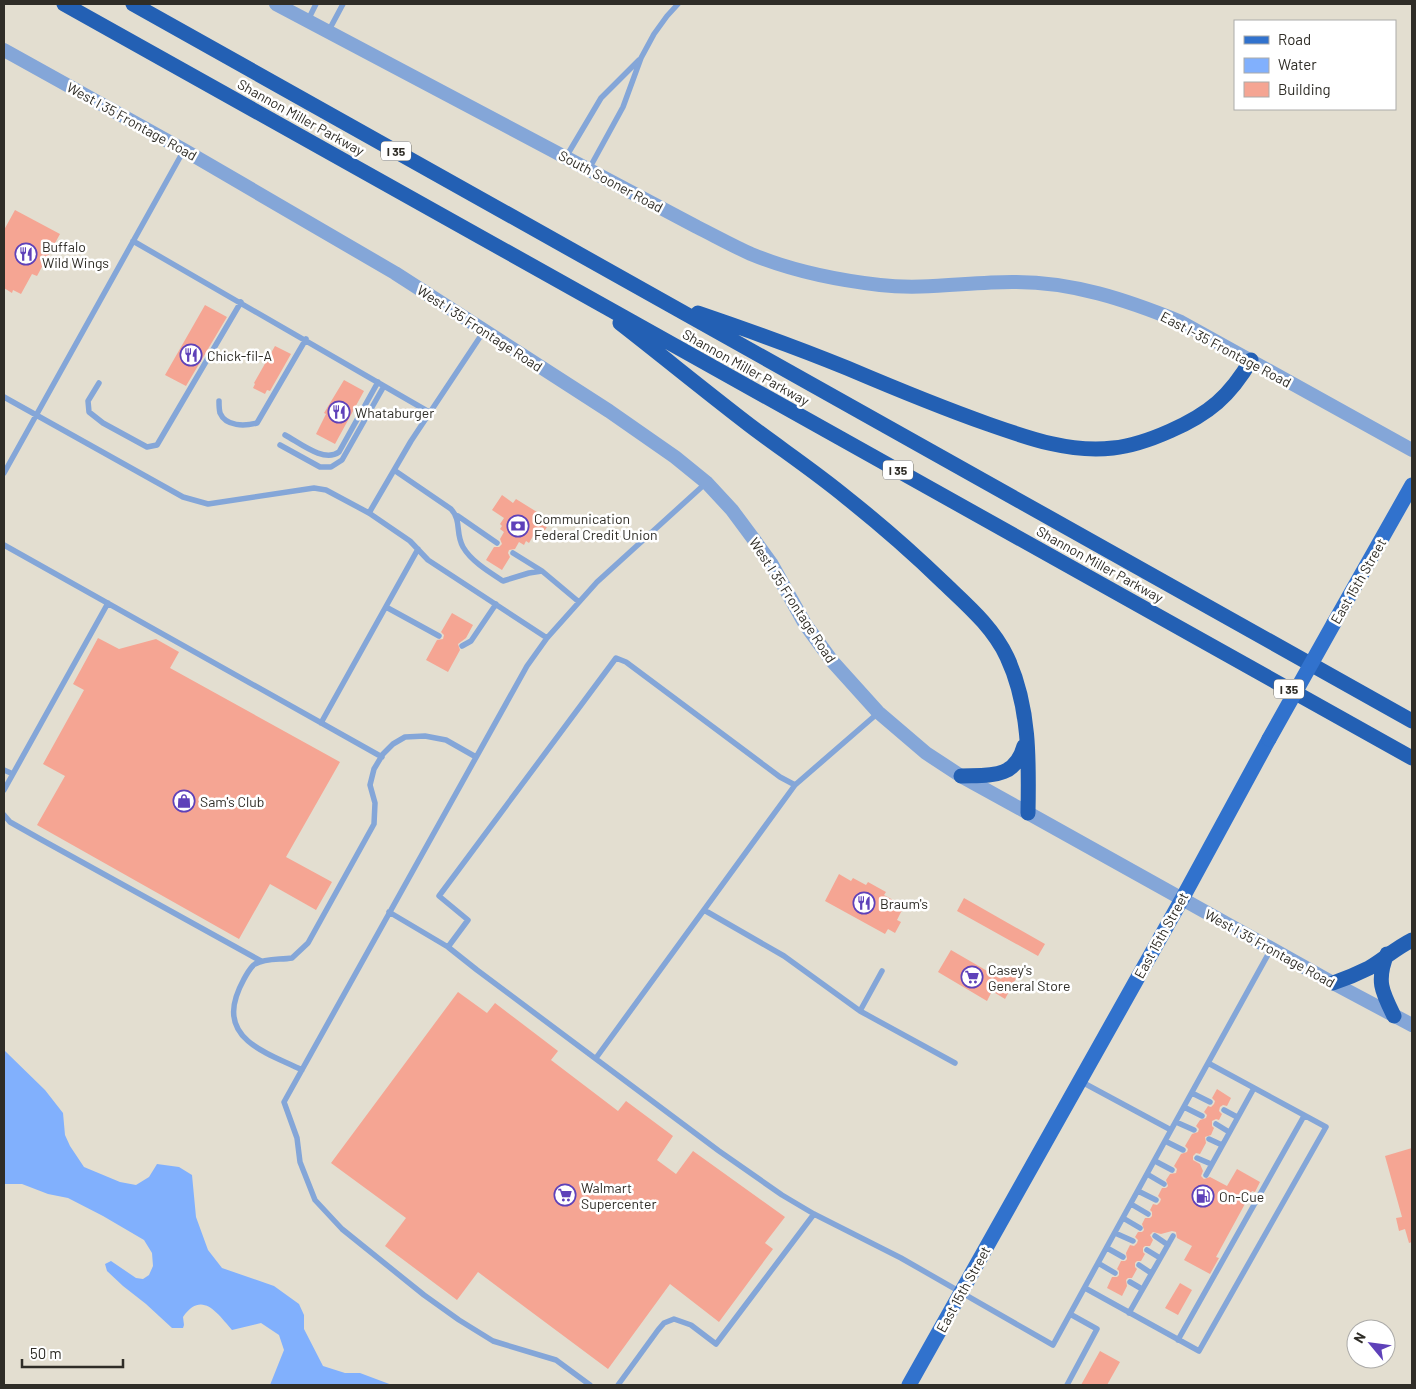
<svg xmlns="http://www.w3.org/2000/svg" width="1416" height="1389" font-family="Barlow,sans-serif">
<rect width="100%" height="100%" fill="#e3ded0"/>
<path fill="#81b0fd" d="M4,1050L45,1090L63,1113L65,1135L70,1146L84,1167L120,1182L136,1185L149,1177L157,1164L179,1167L192,1175L196,1217L208,1250L222,1268L274,1286L299,1304L304,1315V1329L323,1366L345,1373H360L392,1385H270L284,1350L279,1335L261,1323L232,1330C217,1313 202,1290 183,1317L184,1325L183,1328H172L146,1304L123,1286L107,1271L105,1264L111,1261L136,1278L143,1279L149,1275L153,1266L152,1253L144,1240L103,1216L68,1198L48,1194L22,1184H4Z"/>
<path fill="#f5a593" d="M15,210L60,234L37,276L32,274L21,294L13,290L12,293L4,288V230Z
M205,305L227,317L186,386L165,375Z
M275,346L291,354L270,391L267,390L265,394L253,388L255,384L254,383Z
M344,380L364,391L335,444L316,434L326,414L324,413Z
M502,495L513,503L516,499L545,517L542,524L547,527L538,540L533,536L529,543L526,541L524,545L519,542L515,549L509,550L508,553L510,557L502,570L486,560L494,547H499L502,544L500,539L504,532L500,529L502,526L500,524L504,518L492,510Z
M452,613L473,625L466,638L458,644L460,650L448,672L426,660L437,640L443,639L444,635L441,632Z
M98,638L119,649L156,639L179,652L170,668L340,762L286,857L332,882L316,910L270,884L239,939L37,825L65,776L43,764L84,690L73,684Z
M839,874L851,881L853,878L866,885L868,882L886,892L884,895L904,906L897,920L901,922L895,933L888,929L885,934L825,901Z
M964,898L1045,944L1038,956L957,911Z
M951,950L1001,979L1007,968L1018,975L1005,999L992,991L987,1001L938,972Z
M458,992L487,1013L495,1003L558,1051L551,1060L618,1111L626,1101L673,1136L657,1160L676,1174L693,1151L785,1217L765,1243L773,1249L719,1322L670,1284L608,1369L478,1272L457,1300L385,1246L406,1218L331,1163Z
M1217,1089L1231,1098L1227,1106L1223,1105L1220,1107L1219,1111L1222,1114L1219,1120L1216,1119L1212,1121V1126L1214,1128L1211,1135L1205,1137L1206,1143L1200,1154L1196,1153L1193,1156V1160L1200,1164L1203,1171L1201,1176L1204,1179L1210,1177L1227,1186L1237,1169L1260,1182L1255,1192L1252,1191L1216,1257L1219,1258L1210,1274L1184,1260L1192,1246L1177,1238L1176,1232L1172,1231L1161,1234L1153,1232L1150,1235L1153,1240L1150,1246H1145L1143,1248V1252L1145,1254L1141,1261H1137L1135,1263V1267L1137,1269L1132,1278H1128L1126,1280L1127,1286L1122,1296L1107,1288L1112,1277H1117L1119,1275V1271L1117,1269L1121,1261H1125L1127,1259L1126,1253L1130,1245L1134,1246L1137,1243L1138,1240L1135,1237L1138,1232H1142L1144,1230L1142,1224L1145,1218H1150L1152,1216V1212L1150,1210L1153,1204L1157,1205L1160,1202L1161,1199L1158,1196L1162,1188H1166L1168,1186L1166,1180L1170,1174L1176,1173L1177,1169L1174,1166L1181,1154L1187,1152L1188,1149L1185,1146L1192,1134L1198,1132L1199,1129L1196,1126L1200,1120L1206,1118L1207,1115L1204,1112L1208,1106L1211,1107L1214,1104L1215,1101L1212,1098Z
M1412,1148V1242L1409,1243L1405,1229L1399,1231L1396,1218L1402,1217L1385,1156Z
M1180,1283L1192,1290L1178,1315L1165,1308Z
M1100,1351L1120,1362L1107,1385H1081Z"/>
<g fill="none" stroke-linecap="round" stroke-linejoin="round">
<path stroke="#84a6d8" stroke-width="5.5" d="M308,20L316,4
M328,32L343,4
M566,157L601,98L639,60
M589,169L623,107L641,58L654,34L667,16L678,4
M133,241L429,412
M99,383L88,401L89,412L103,423L147,447L157,445L241,302
M4,397L183,497L208,504L314,488L326,490L369,513L410,541L428,560L547,638
M219,401C219,404 219,409 220,413C226,427 245,426 257,423L306,339
M285,435C300,443 324,463 339,452L378,382
M280,445L320,467H331L342,460L384,386
M394,470L451,509C462,521 455,533 463,547C471,561 489,572 503,581L529,573L542,571L579,602
M4,473L184,150
M369,513L411,441L484,331
M458,516L497,543
M4,545L382,757
M513,553L542,571
M386,607L439,636
M462,646L471,641L496,604
M321,723L418,549
M4,770L13,774
M4,790L108,603
M4,815L10,822L42,840L261,961
M704,910L784,956L860,1011L955,1063
M389,912L448,947L477,970L719,1151L782,1195L814,1214L901,1258L1053,1345L1171,1130L1080,1081
M448,947L468,920L439,896L616,658L626,662L780,777L795,785
M860,1011L882,971
M596,1058L795,785L878,713
M302,1070C284,1061 263,1054 248,1041C227,1023 232,1001 244,979C247,974 250,967 255,964C266,958 280,960 292,958L308,943L374,824L375,803L370,785L374,769L383,754L393,744L405,737L425,736L446,740L476,757
M1192,1093L1210,1102
M1184,1107L1202,1116
M1224,1110L1237,1117
M1176,1122L1194,1130
M1216,1124L1229,1132
M1171,1130L1271,949
M1209,1139L1222,1145
M1165,1141L1183,1150
M1197,1158L1211,1164
M1155,1161L1172,1170
M1147,1174L1164,1184
M1206,1175L1254,1088
M1138,1191L1156,1200
M1131,1204L1148,1214
M1123,1218L1140,1228
M1115,1233L1133,1241
M1155,1236L1168,1245
M1107,1248L1123,1257
M1147,1250L1160,1258
M1098,1263L1115,1273
M1139,1265L1151,1273
M1130,1282L1142,1289
M1085,1288L1199,1351L1326,1127L1208,1063
M1129,1313L1173,1236
M1178,1340L1304,1116
M590,1385L556,1360L493,1341L459,1320L424,1295L342,1229L315,1200L300,1162L297,1138L284,1102L527,666L547,638L597,582L706,483
M618,1385L658,1330L664,1323L674,1319L691,1325L716,1344L814,1214
M1067,1385L1097,1329L1070,1314"/>
<path stroke="#84a6d8" stroke-width="14" d="M276,4L697,227C715,236 733,246 751,254C792,271 836,280 880,285C924,290 968,282 1012,282C1071,281 1127,300 1181,322L1412,450
M4,50L184,150L395,273L609,411L675,457L707,483L732,510L755,541L771,563L805,624L832,661L878,712L926,753L961,776L1028,813L1333,983L1412,1025"/>
<path stroke="#3172cd" stroke-width="15" d="M1334,623L1412,485
M909,1385L1182,899L1269,739"/>
<path stroke="#2360b4" stroke-width="15" d="M64,4L1412,758
M133,4L1412,721
M698,313C748,330 798,348 847,368C894,388 940,407 988,424C1028,438 1069,453 1113,448C1133,446 1152,439 1170,431C1209,414 1230,396 1251,360
M620,323C665,358 710,395 756,430C787,453 818,474 847,498C881,525 913,553 944,583C967,605 993,627 1007,657C1030,706 1029,761 1028,813
M961,776C990,775 1015,779 1024,746
M1387,954C1376,981 1382,992 1394,1016
M1333,983C1345,979 1357,974 1369,968C1384,959 1396,948 1412,940"/>
<path stroke="#3172cd" stroke-width="15" d="M1269,739L1334,623"/>
</g>
<defs>
<g id="restaurant-ring" transform="scale(1.125)"><circle r="9.5" fill="#fff" stroke="#5e41b9" stroke-width="1.5"/><path d="M-5-6h1v4h1v-4h1v4h1v-4h1v5L-1.5 .5V6h-2V.5L-5-1ZM5-6V6H3V1.5H1.5Q1.5-4 5-6Z" fill="#5e41b9"/></g>
<g id="bank-ring" transform="scale(1.125)"><circle r="9.5" fill="#fff" stroke="#5e41b9" stroke-width="1.5"/><path d="M-6-4H6V4H-6ZM0-2.3a2.3 2.3 0 1 0 0 4.6a2.3 2.3 0 1 0 0-4.6Z" fill="#5e41b9"/></g>
<g id="shop-ring" transform="scale(1.125)"><circle r="9.5" fill="#fff" stroke="#5e41b9" stroke-width="1.5"/><path d="M-5-2.5h2.3a2.7 3.5 0 0 1 5.4 0H5L5.5 6h-11ZM-1.5-2.5h3a1.5 2.3 0 0 0-3 0Z" fill="#5e41b9"/></g>
<g id="supermarket-ring" transform="scale(1.125)"><circle r="9.5" fill="#fff" stroke="#5e41b9" stroke-width="1.5"/><path d="M-6-5.5h2.5l.6 2H6L4.5 2H-2.5L-4.4-4H-6ZM-1.5 3.2a1.3 1.3 0 1 0 .1 0ZM3 3.2a1.3 1.3 0 1 0 .1 0Z" fill="#5e41b9"/></g>
<g id="fuel-ring" transform="scale(1.125)"><circle r="9.5" fill="#fff" stroke="#5e41b9" stroke-width="1.5"/><path d="M-5.5-6h7V0h2V4h1.3V-2.5L3-4.5l.8-.8L6-3V5H2.5V1h-1V6h-7ZM-4.2-4.7v3.2H.2V-4.7Z" fill="#5e41b9"/></g>
</defs>
<g fill-rule="evenodd">
<use href="#restaurant-ring" x="26" y="254"/>
<use href="#restaurant-ring" x="191" y="355"/>
<use href="#restaurant-ring" x="339" y="412"/>
<use href="#bank-ring" x="518" y="526"/>
<use href="#shop-ring" x="184" y="801"/>
<use href="#restaurant-ring" x="864" y="903"/>
<use href="#supermarket-ring" x="972" y="977"/>
<use href="#supermarket-ring" x="565" y="1195"/>
<use href="#fuel-ring" x="1203" y="1196"/>
</g>
<g text-anchor="middle" dominant-baseline="central" stroke-width="5" stroke-linejoin="round" paint-order="stroke">
<g fill="#fff" stroke="#6d6c68" stroke-width="1">
<rect x="381" y="141.5" width="30" height="19" rx="4"/>
<rect x="883" y="460.5" width="30" height="19" rx="4"/>
<rect x="1274" y="679.5" width="30" height="19" rx="4"/>
</g>
<g font-size="12" font-weight="bold" fill="#2f2d27">
<text x="396" y="151">I 35</text>
<text x="898" y="470">I 35</text>
<text x="1289" y="689">I 35</text>
</g>
<g font-size="14" fill="#2f2d27" stroke="#fff">
<text transform="translate(301 117) rotate(29)">Shannon Miller Parkway</text>
<text transform="translate(132 121) rotate(29)">West I 35 Frontage Road</text>
<text transform="translate(611 181) rotate(28)">South Sooner Road</text>
<text transform="translate(480 328) rotate(33)">West I 35 Frontage Road</text>
<text transform="translate(1226 349) rotate(28)">East I-35 Frontage Road</text>
<text transform="translate(746 367) rotate(29)">Shannon Miller Parkway</text>
<text transform="translate(1100 564) rotate(29)">Shannon Miller Parkway</text>
<text transform="translate(1358 581) rotate(-60)">East 15th Street</text>
<text transform="translate(793 600) rotate(57)">West I 35 Frontage Road</text>
<text transform="translate(1161 935) rotate(-61)">East 15th Street</text>
<text transform="translate(1270 948) rotate(29)">West I 35 Frontage Road</text>
<text transform="translate(963 1289) rotate(-61)">East 15th Street</text>
</g>
<g font-size="14" fill="#2f2d27" stroke="#fff" text-anchor="start">
<text x="42" y="246">Buffalo<tspan x="42" dy="16">Wild Wings</tspan></text>
<text x="207" y="355">Chick-fil-A</text>
<text x="355" y="412">Whataburger</text>
<text x="534" y="518">Communication<tspan x="534" dy="16">Federal Credit Union</tspan></text>
<text x="200" y="801">Sam's Club</text>
<text x="880" y="903">Braum's</text>
<text x="988" y="969">Casey's<tspan x="988" dy="16">General Store</tspan></text>
<text x="581" y="1187">Walmart<tspan x="581" dy="16">Supercenter</tspan></text>
<text x="1219" y="1196">On-Cue</text>
</g>
</g>
<rect width="1416" height="1389" fill="none" stroke="#2f2d27" stroke-width="10"/>
<rect x="1234" y="20" width="162" height="90" fill="#ffffff" stroke="#acaba9"/>
<rect x="1244" y="36" width="25" height="8" fill="#3172cd" stroke="#acaba9"/>
<text x="1278" y="45" font-size="15" fill="#2f2d27">Road</text>
<rect x="1244" y="58" width="25" height="15" fill="#81b0fd" stroke="#acaba9"/>
<text x="1278" y="70" font-size="15" fill="#2f2d27">Water</text>
<rect x="1244" y="82" width="25" height="15" fill="#f5a593" stroke="#acaba9"/>
<text x="1278" y="95" font-size="15" fill="#2f2d27">Building</text>
<g transform="translate(1371 1344) rotate(299)"><circle r="24" fill="#ffffff" stroke="#acaba9"/>
<path d="M0-4L9 19L0 12L-9 19Z" fill="#5e41b9"/>
<text y="-8" font-size="14" font-weight="bold" text-anchor="middle" fill="#2f2d27">N</text>
</g>
<path d="M22 1359v8h101v-8" fill="none" stroke="#2f2d27" stroke-width="2.5"/>
<text x="30" y="1359" font-size="15" fill="#2f2d27" stroke="#ffffff" stroke-width="4" paint-order="stroke">50 m</text>
</svg>
